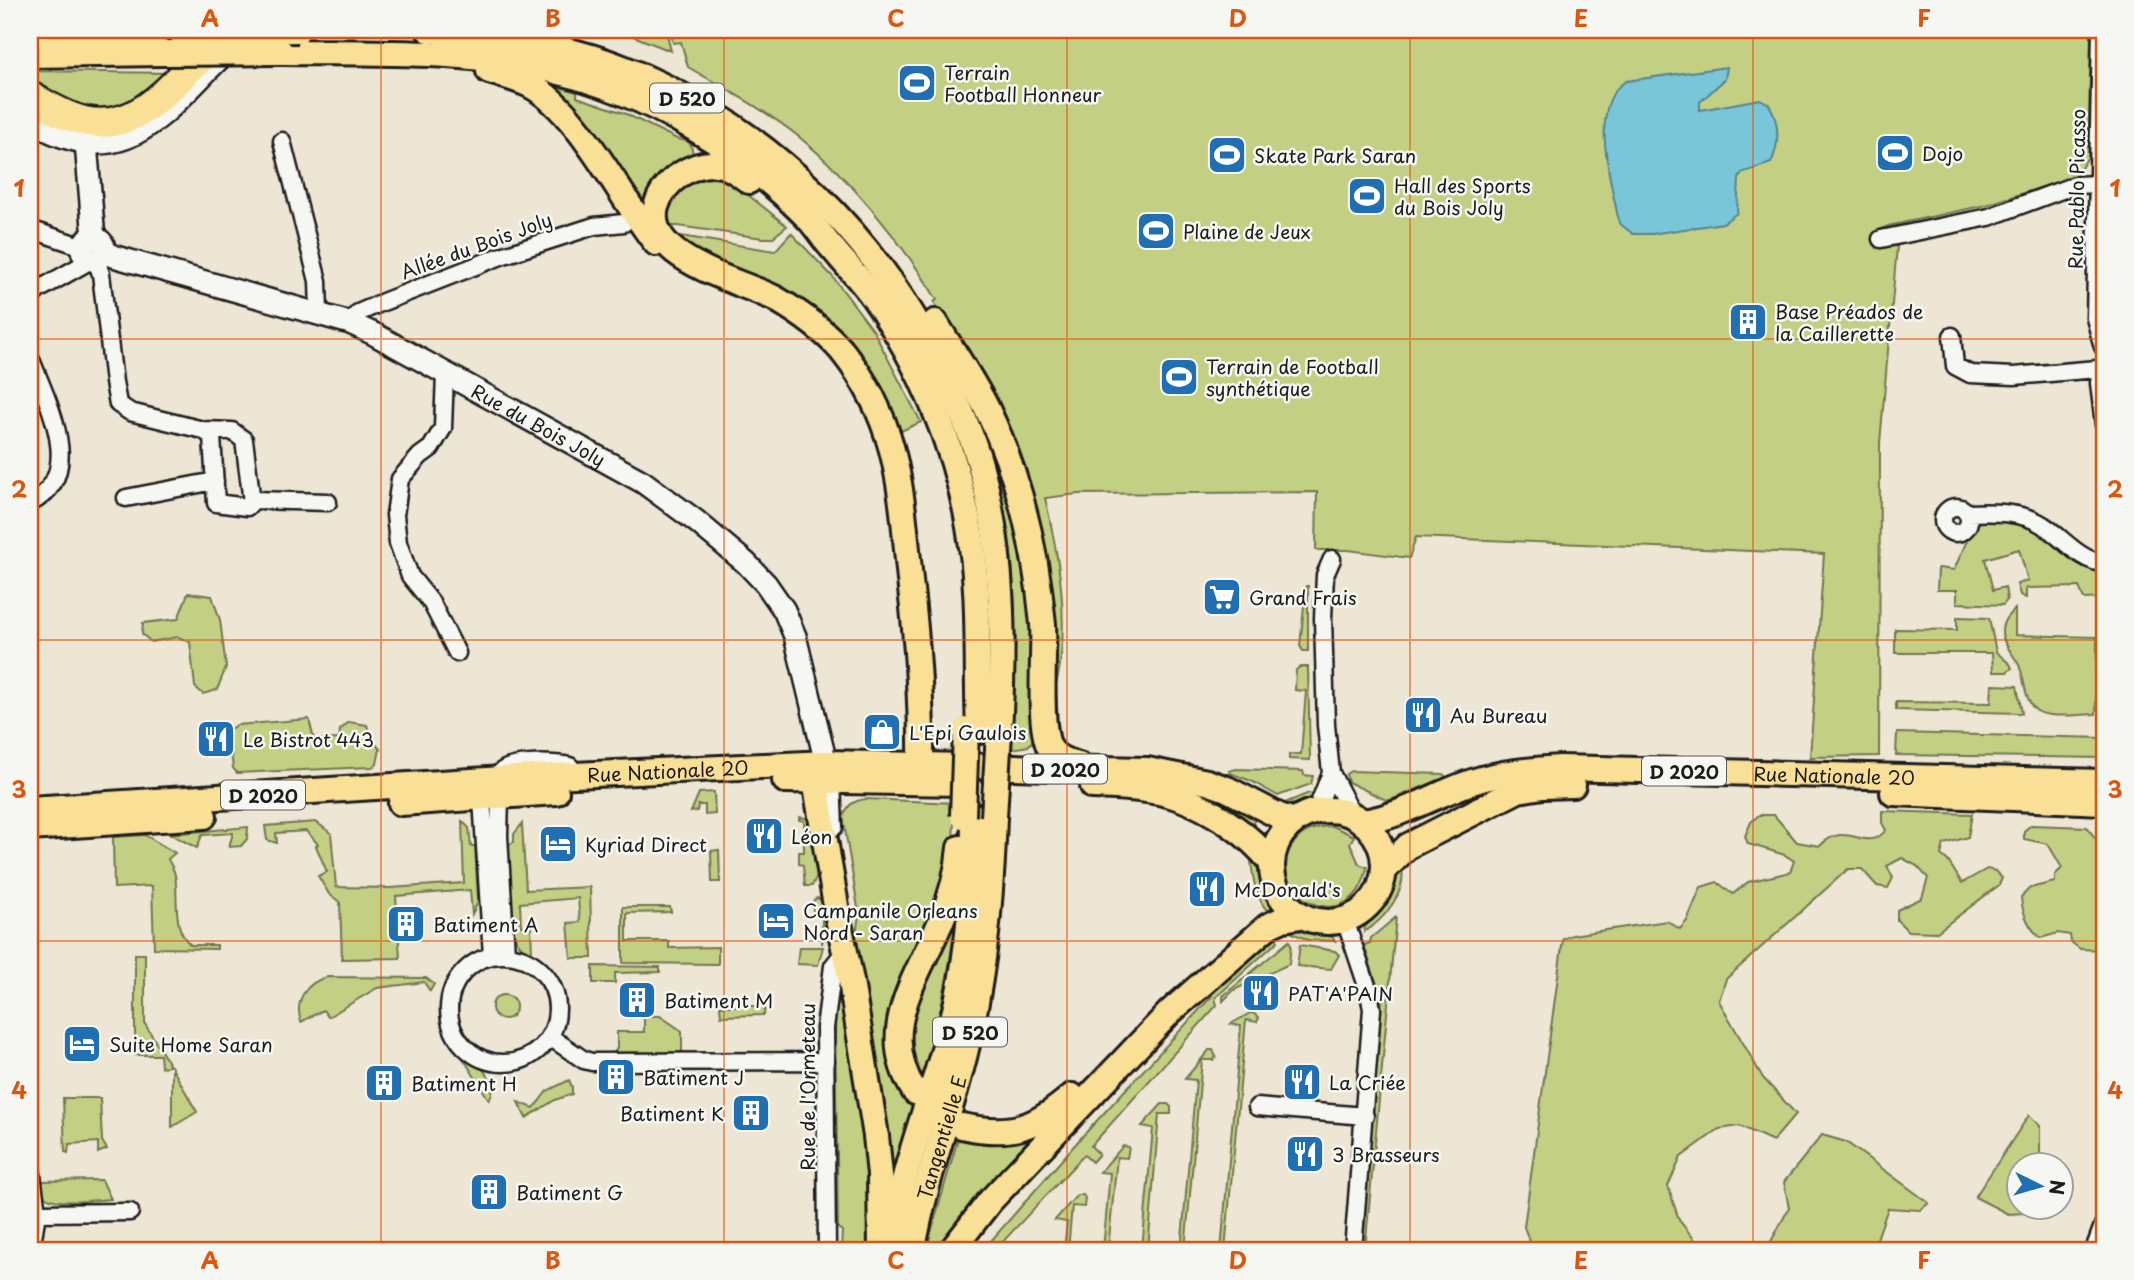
<svg xmlns="http://www.w3.org/2000/svg" width="2134" height="1280" font-family="'Playpen Sans',sans-serif">
<rect width="100%" height="100%" fill="#eee6d5"/>
<filter id="ink" filterUnits="userSpaceOnUse"><feTurbulence type="fractalNoise" baseFrequency=".0143" numOctaves="2"/><feDisplacementMap in="SourceGraphic" scale="14" xChannelSelector="R" yChannelSelector="G"/><feConvolveMatrix kernelMatrix="1 2 1 2 8 2 1 2 1" color-interpolation-filters="sRGB"/></filter>
<g filter="url(#ink)">
<path fill="#c3d084" stroke="#707650" stroke-width="2" d="M631,30H666L671,51L633,36Z
M670,30H2091L2088,157L2076,176L1986,205L1888,226L1875,232L1876,248L1897,246L1880,443L1879,756L1810,757L1824,554L1416,537L1409,558L1348,550H1316L1317,492L1078,494L1045,498C1059,557 1070,621 1057,681H1054L984,385L934,302L937,300C903,243 850,178 798,136C764,109 725,89 688,67L681,42L673,43Z
M30,71L170,73L114,115L65,106L30,84Z
M545,83L577,92V97L624,113L677,139L687,141L691,145L693,154L640,211Z
M710,172L747,194L787,226L772,238H763L678,226H665L670,198L693,180Z
M791,233L832,276L873,330L921,422L899,432L885,397L809,306L771,283L706,262L668,234L775,251Z
M982,426L993,437L1034,587L1035,738L1028,746L1012,749C1014,681 1019,613 1010,545C1005,504 993,465 982,426Z
M1997,519L2034,528L2058,548L2104,570V598L2084,599L2079,587L2026,588V598L2020,595L2017,584L2028,581L2019,549L1985,559L1993,590L2005,587L2007,600L2003,605L1957,603V590H1937L1938,568L1954,570L1973,527L1983,521Z
M1306,586H1308V651H1303L1300,646Z
M188,593L212,596L220,620L226,667L217,690L203,694L195,687L190,642L178,637L151,642L142,634L143,623L178,619Z
M2015,609V635L2097,637L2096,714C2081,714 2049,719 2037,711C2024,702 2025,678 2019,665C2014,655 2002,643 2002,632C2002,621 2008,615 2015,609Z
M1957,617L1989,618L1996,652L2010,664L2012,668L2007,672H1993L1992,653H1895V629L1957,630Z
M1300,667H1308L1310,760L1289,759V754H1301L1306,691L1295,690L1296,670Z
M1992,685L2017,686L2022,713L1896,710V702L1991,703Z
M309,719L314,740L339,739L340,730L349,722L367,725L371,738L380,749L377,764L372,767L237,773L233,768L228,730L237,725Z
M1897,733L2104,738V758L1896,755Z
M1236,769L1303,771L1304,775L1313,776L1311,784L1278,796L1251,781L1230,773L1229,771Z
M1351,771L1443,774L1446,777L1388,801L1348,782L1346,774Z
M1185,784L1258,815L1250,827Z
M714,792L715,814L705,815V805H698L697,811L691,812L699,793Z
M1309,793L1316,795C1306,804 1298,806 1285,803Z
M866,799L955,803L952,862L905,980L914,1101L890,1189L854,948L859,914L843,817C848,804 853,801 866,799Z
M1882,811L1972,814L1968,837L1944,844L1941,855L1948,861L1962,883L1987,869L1995,871L2002,878L1999,885L1937,932L1908,931L1897,920V910L1922,898L1928,878L1917,866L1902,858L1887,866L1893,878L1888,888L1877,886L1862,869H1848L1726,979L1719,1001L1763,1078L1796,1114L1773,1141L1740,1126L1719,1129L1681,1157L1668,1186L1679,1220L1699,1245C1729,1241 1737,1240 1767,1249L1789,1208L1784,1182L1822,1135L1846,1142L1929,1203L1920,1210L1888,1208L1873,1250H1537L1529,1240L1524,1227L1563,939L1572,935L1667,921L1680,929L1687,921L1701,887L1717,882L1733,894L1748,882L1790,872L1794,861L1785,855L1748,844L1745,836L1751,822L1759,815H1774L1797,842L1820,846C1847,818 1866,855 1886,830L1882,823Z
M799,817L809,819L820,870L812,886H805L803,865L799,864V852H804V821L799,820Z
M462,821L469,828L471,846H475L478,902L472,914L470,890L396,896L400,958L342,959L340,902L329,894L318,876L327,872L316,846L318,844L306,831L276,833L277,843L267,840L265,826L316,822L331,833L336,887L390,888L464,883Z
M522,824L526,890L590,887L592,958H571L568,923L580,922L578,898L520,903L521,926H531L532,954C521,950 515,940 512,929L508,845L514,842V834Z
M2031,825L2087,827L2104,850V950L2080,949L2071,942L2070,935L2058,933L2041,938C2029,929 2022,912 2021,897L2030,888L2055,882V875L2062,868L2048,844L2024,839V831Z
M1332,826L1354,836L1350,843L1359,864L1367,867C1354,942 1262,896 1291,847C1301,831 1314,827 1332,826Z
M248,827L247,839L241,846L229,847L233,833L202,835L197,848L170,834Z
M145,835L175,853L168,859C170,864 174,869 175,875C179,897 171,929 191,945H217V949L154,948L152,886L114,888L113,837Z
M719,850L720,882H712L711,851Z
M1251,861H1254L1259,867L1265,895L1276,911L1269,913C1256,899 1253,879 1251,861Z
M1401,864C1409,890 1384,920 1364,932L1365,927L1388,898L1396,872Z
M961,885C952,953 942,1018 920,1083L905,1039Z
M817,898L824,901L827,918L822,944V912H813V901Z
M623,907H670L671,912L627,913V941H669V948L718,947V964L623,963Z
M1396,917L1365,1250H1360L1382,1000L1364,945L1370,943L1371,938Z
M1300,930L1332,937L1335,941L1308,940L1288,931Z
M1274,934L1278,941L1215,998L1217,1005L1091,1146L1099,1154L1092,1162L1084,1155L995,1250H983L1080,1139L1212,996L1206,990Z
M1289,941L1291,945L1289,964L1234,990L1223,1001V996Z
M1300,945L1335,951L1339,955L1331,969L1297,966Z
M799,947H823L818,965L797,964Z
M135,954H145V1024L170,1066L161,1067L160,1055H135Z
M593,966L660,967V972L615,973V983H593Z
M327,977L426,978L434,984L430,991L424,982L377,988L328,1017L323,1010L301,1022C294,1000 306,983 327,977Z
M841,989L867,1115L870,1250H841L842,1231L838,1228L835,1014Z
M492 1007a12 12 0 1 1 24 0a12 12 0 1 1-24 0Z
M720,1006H765L764,1015L721,1016Z
M1252,1012L1259,1018L1257,1022L1246,1020L1225,1250H1221L1241,1026L1231,1024Z
M644,1016H660L682,1031V1053H614L617,1048V1032H644Z
M1209,1050H1213L1216,1057L1213,1060H1202L1185,1250H1181L1196,1080L1185,1079Z
M466,1055C479,1065 501,1082 489,1100L463,1058Z
M172,1068L197,1112L172,1127Z
M569,1080L572,1087V1094L555,1100L526,1118L518,1102L534,1108L547,1091Z
M63,1098H100L102,1141L107,1149L98,1153V1142L69,1144L68,1153L65,1152Z
M1162,1104H1168L1171,1107V1114H1159L1148,1250H1142L1153,1128L1142,1126Z
M2029,1115L2040,1126V1164H2018V1206L2040,1207V1212L2008,1214L1975,1197Z
M1046,1127L940,1250H926L959,1135Z
M1123,1146L1129,1147L1127,1158L1117,1157L1108,1250H1103L1110,1173L1100,1172Z
M102,1180L111,1199C96,1200 58,1205 46,1197C40,1193 41,1187 41,1181Z
M1077,1195H1083L1085,1198L1084,1207L1072,1206L1068,1250H1064L1067,1222L1055,1220Z"/>
<path fill="#7ac6d9" stroke="#54828d" stroke-width="2" d="M1727,67L1725,79L1700,102V110L1760,99L1769,104C1780,124 1780,143 1771,163L1742,173L1739,179L1737,213L1723,223L1652,234H1633L1619,223C1613,187 1586,104 1626,81Z"/>
<g fill="none" stroke-linecap="round" stroke-linejoin="round">
<g stroke="#1c1c1c" stroke-width="21">
<path id="street" d="M2101,30L2095,318L2103,347
M282,141L318,281L319,313
M30,229L83,247
M1881,239L1989,217L2075,185L2098,184
M96,260L101,274L114,382L118,404L130,412L203,430L212,436L216,503L247,507L254,500L328,502
M30,299L38,290L84,264L87,258
M350,323L358,313L383,302L501,256L594,226L624,223
M1952,336L1955,366L1970,374L2014,376L2097,369
M30,357C46,400 88,475 30,503
M2101,372L2099,383L2104,425
M445,373L443,428L431,448L420,456L400,479L395,515L398,543L410,576L431,602L457,653
M203,430L232,431L244,440L252,502
M126,498L215,481
M1943 520a13 13 0 1 1 26 0a13 13 0 1 1-26 0Z
M1967,513C1992,512 2022,511 2043,525C2062,537 2081,562 2104,563
M830,773L832,781L834,827
M1331,773L1349,808L1357,818
M497,790L500,797L499,836L506,954
M1316,811L1331,773L1326,725L1323,618L1325,575L1332,559
M1345,920L1368,989L1372,1009L1353,1250
M449 1009a54 54 0 1 1 108 0a54 54 0 1 1-108 0Z
M492,956L482,799C488,789 493,778 502,771C514,761 555,763 570,766
M550,1037L584,1060L592,1062L826,1061
M1257,1107L1365,1116
M30,1159L37,1213L31,1250
M37,1213L130,1212
M827,1250L825,1028L833,966L845,951V946
M2094,1250L2104,1223"/>
</g>
<g stroke="#1c1c1c" stroke-width="26">
<g id="secondary">
<path d="M30,121C123,175 157,120 220,58"/>
<path d="M86,143L94,239"/>
<circle cx="93" cy="249" r="11"/>
<path id="s1" d="M104,251L113,256L350,323L374,334L643,482L696,521L746,563L766,584L784,610L795,636L826,763"/>
</g>
</g>
<g stroke="#1c1c1c" stroke-width="30">
<g id="primary">
<path d="M429,30C496,36 563,44 625,69C769,128 883,240 947,381C960,408 972,436 980,464C1004,551 1004,643 999,732"/>
<path d="M30,34L181,32"/>
<path d="M281,52C371,53 464,49 552,70C649,93 740,148 809,219C818,229 825,241 834,250C847,266 862,281 874,298C920,363 956,449 969,527C981,594 976,663 979,731"/>
<path d="M30,55L163,53"/>
<path d="M489,71C503,75 517,79 530,85C578,110 621,199 656,243"/>
<path d="M749,181C740,174 732,168 722,165C694,159 663,181 656,207C642,259 742,281 776,299C800,313 824,330 842,351C900,423 901,493 910,580C917,641 922,703 921,765"/>
<path d="M935,322C952,350 972,379 987,409C1020,477 1036,548 1043,624C1045,653 1037,730 1051,750C1058,760 1069,762 1079,765"/>
<path d="M824,766L815,780L838,918L851,981L876,1136L880,1175L881,1250"/>
<path d="M785,780L962,783"/>
<path d="M1093,786C1151,788 1182,791 1231,825C1247,836 1259,847 1271,862"/>
<path d="M1893,793L2104,802"/>
<path d="M401,803L556,792"/>
<path id="s2" d="M30,809L533,777L826,763L1147,770L1207,782L1227,789L1279,816L1294,821"/>
<circle cx="1328" cy="866" r="56"/>
<path id="s3" d="M1363,822C1403,816 1437,793 1475,781C1503,772 1531,770 1560,768L2104,782"/>
<path d="M30,828L204,816"/>
<path d="M1384,870L1408,846L1518,790L1543,786L1573,785"/>
<path d="M915,1092C875,1031 917,979 941,921C951,897 958,873 960,848"/>
<path d="M962,1126C1011,1137 1035,1128 1072,1096"/>
<path d="M891,1250C900,1165 938,1085 957,1002C970,942 974,878 974,816"/>
<path id="s4" d="M913,1250C924,1181 950,1117 966,1049C985,972 991,896 994,817"/>
<path d="M952,1250L990,1201L1170,1012L1268,926L1283,919L1300,916"/>
</g>
</g>
<g stroke="#1c1c1c" stroke-width="33">
<path id="highway" d="M30,96C47,105 65,117 84,121C128,131 157,101 186,72C198,61 210,50 221,38"/>
</g>
<use href="#street" stroke="#f6f6f2" stroke-width="16"/>
<use href="#secondary" stroke="#f6f6f2" stroke-width="21"/>
<use href="#primary" stroke="#fadf96" stroke-width="24"/>
<use href="#highway" stroke="#fadf96" stroke-width="28"/>
<g stroke="#1c1c1c" stroke-width="30" stroke-linecap="butt">
<path id="primary-bridge" d="M181,32L298,30
M163,53L281,52
M963,816L966,730
M994,817L999,732"/>
</g>
<use href="#primary-bridge" stroke="#fadf96" stroke-width="24"/>
</g>
</g>
<path fill="none" stroke="#de560d" stroke-width="2" stroke-opacity="0.55" d="M381,30V1250M724,30V1250M1067,30V1250M1410,30V1250M1753,30V1250M30,339H2104M30,640H2104M30,941H2104"/>
<defs>
<g id="stadium-square" transform="scale(2.0125)"><rect x="-9" y="-9" width="18" height="18" rx="4" fill="#1f6fb2" stroke="#f6f6f2"/><path d="M0-5a6.5 5 0 1 0 0 10a6.5 5 0 1 0 0-10ZM-3.5-1.8h7v3.6h-7Z" fill="#fff"/></g>
<g id="building-square" transform="scale(2.0125)"><rect x="-9" y="-9" width="18" height="18" rx="4" fill="#1f6fb2" stroke="#f6f6f2"/><path d="M-4-6H4V6H1V3H-1V6H-4ZM-2.5-4.3h1.7v1.8h-1.7ZM.8-4.3h1.7v1.8H.8ZM-2.5-1h1.7V.8h-1.7ZM.8-1h1.7V.8H.8Z" fill="#fff"/></g>
<g id="supermarket-square" transform="scale(2.0125)"><rect x="-9" y="-9" width="18" height="18" rx="4" fill="#1f6fb2" stroke="#f6f6f2"/><path d="M-6-5.5h2.5l.6 2H6L4.5 2H-2.5L-4.4-4H-6ZM-1.5 3.2a1.3 1.3 0 1 0 .1 0ZM3 3.2a1.3 1.3 0 1 0 .1 0Z" fill="#fff"/></g>
<g id="restaurant-square" transform="scale(2.0125)"><rect x="-9" y="-9" width="18" height="18" rx="4" fill="#1f6fb2" stroke="#f6f6f2"/><path d="M-5-6h1v4h1v-4h1v4h1v-4h1v5L-1.5 .5V6h-2V.5L-5-1ZM5-6V6H3V1.5H1.5Q1.5-4 5-6Z" fill="#fff"/></g>
<g id="shop-square" transform="scale(2.0125)"><rect x="-9" y="-9" width="18" height="18" rx="4" fill="#1f6fb2" stroke="#f6f6f2"/><path d="M-5-2.5h2.3a2.7 3.5 0 0 1 5.4 0H5L5.5 6h-11ZM-1.5-2.5h3a1.5 2.3 0 0 0-3 0Z" fill="#fff"/></g>
<g id="hotel-square" transform="scale(2.0125)"><rect x="-9" y="-9" width="18" height="18" rx="4" fill="#1f6fb2" stroke="#f6f6f2"/><path d="M-6-4.5h1.5V1H6V5H4.5V3h-9V5H-6ZM-4 0a1.8 1.8 0 1 1 3.6 0ZM.5 0V-2.5h3Q6-2.5 6 0Z" fill="#fff"/></g>
</defs>
<g fill-rule="evenodd">
<use href="#stadium-square" x="917" y="83"/>
<use href="#stadium-square" x="1895" y="153"/>
<use href="#stadium-square" x="1227" y="155"/>
<use href="#stadium-square" x="1367" y="196"/>
<use href="#stadium-square" x="1156" y="231"/>
<use href="#building-square" x="1748" y="322"/>
<use href="#stadium-square" x="1179" y="377"/>
<use href="#supermarket-square" x="1222" y="597"/>
<use href="#restaurant-square" x="1423" y="715"/>
<use href="#shop-square" x="882" y="732"/>
<use href="#restaurant-square" x="216" y="739"/>
<use href="#restaurant-square" x="764" y="836"/>
<use href="#hotel-square" x="558" y="844"/>
<use href="#restaurant-square" x="1207" y="889"/>
<use href="#hotel-square" x="776" y="921"/>
<use href="#building-square" x="406" y="924"/>
<use href="#restaurant-square" x="1261" y="993"/>
<use href="#building-square" x="637" y="1000"/>
<use href="#hotel-square" x="82" y="1044"/>
<use href="#building-square" x="616" y="1077"/>
<use href="#restaurant-square" x="1302" y="1082"/>
<use href="#building-square" x="384" y="1083"/>
<use href="#building-square" x="751" y="1113"/>
<use href="#restaurant-square" x="1305" y="1154"/>
<use href="#building-square" x="489" y="1192"/>
</g>
<g text-anchor="middle" dominant-baseline="central" stroke-width="5" stroke-linejoin="round" paint-order="stroke">
<g fill="#f6f6f2" stroke="#5d5d5c" stroke-width="2">
<rect x="650" y="83.5" width="74" height="29" rx="5"/>
<rect x="1023" y="754.5" width="84" height="29" rx="5"/>
<rect x="1642" y="756.5" width="84" height="29" rx="5"/>
<rect x="221" y="780.5" width="84" height="29" rx="5"/>
<rect x="933" y="1017.5" width="74" height="29" rx="5"/>
</g>
<g font-size="18" font-weight="bold" fill="#1c1c1c">
<text x="687" y="98">D 520</text>
<text x="1065" y="769">D 2020</text>
<text x="1684" y="771">D 2020</text>
<text x="263" y="795">D 2020</text>
<text x="970" y="1032">D 520</text>
</g>
<g font-size="19" fill="#1c1c1c" stroke="#f6f6f2" text-anchor="start">
<text x="944" y="72">Terrain<tspan x="944" dy="22">Football Honneur</tspan></text>
<text x="1922" y="153">Dojo</text>
<text x="1254" y="155">Skate Park Saran</text>
<text x="1394" y="185">Hall des Sports<tspan x="1394" dy="22">du Bois Joly</tspan></text>
<text x="1183" y="231">Plaine de Jeux</text>
<text x="1775" y="311">Base Préados de<tspan x="1775" dy="22">la Caillerette</tspan></text>
<text x="1206" y="366">Terrain de Football<tspan x="1206" dy="22">synthétique</tspan></text>
<text x="1249" y="597">Grand Frais</text>
<text x="1450" y="715">Au Bureau</text>
<text x="909" y="732">L'Epi Gaulois</text>
<text x="243" y="739">Le Bistrot 443</text>
<text x="791" y="836">Léon</text>
<text x="585" y="844">Kyriad Direct</text>
<text x="1234" y="889">McDonald's</text>
<text x="803" y="910">Campanile Orleans<tspan x="803" dy="22">Nord - Saran</tspan></text>
<text x="433" y="924">Batiment A</text>
<text x="1288" y="993">PAT'A'PAIN</text>
<text x="664" y="1000">Batiment M</text>
<text x="109" y="1044">Suite Home Saran</text>
<text x="643" y="1077">Batiment J</text>
<text x="1329" y="1082">La Criée</text>
<text x="411" y="1083">Batiment H</text>
<text x="724" y="1113" text-anchor="end">Batiment K</text>
<text x="1332" y="1154">3 Brasseurs</text>
<text x="516" y="1192">Batiment G</text>
</g>
<g font-size="19" fill="#1c1c1c" stroke="#f6f6f2">
<text transform="translate(2076 189) rotate(-89)">Rue Pablo Picasso</text>
<text transform="translate(476 245) rotate(-20)">Allée du Bois Joly</text>
<text stroke="none"><textPath href="#s1" startOffset="471">Rue du Bois Joly</textPath></text>
<text stroke="none"><textPath href="#s2" startOffset="639">Rue Nationale 20</textPath></text>
<text stroke="none"><textPath href="#s3" startOffset="480">Rue Nationale 20</textPath></text>
<text transform="translate(807 1087) rotate(-90)">Rue de l'Ormeteau</text>
<text stroke="none"><textPath href="#s4" startOffset="116">Tangentielle E</textPath></text>
</g>
</g>
<rect width="2134" height="1280" fill="none" stroke="#f6f6f2" stroke-width="77"/>
<g transform="translate(2040 1186) rotate(95)"><circle r="33" fill="#f6f6f2" stroke="#9f9f9c" stroke-width="2"/>
<path d="M0-5L12 26L0 18L-12 26Z" fill="#1f6fb2"/>
<text y="-10" font-size="19" font-weight="bold" text-anchor="middle" fill="#1c1c1c">N</text>
</g>
<rect x="38" y="38" width="2058" height="1204" fill="none" stroke="#de560d" stroke-width="2.5"/>
<g font-size="23" text-anchor="middle" font-weight="bold" fill="#de560d">
<text x="210" y="27">A</text>
<text x="553" y="27">B</text>
<text x="896" y="27">C</text>
<text x="1238" y="27">D</text>
<text x="1581" y="27">E</text>
<text x="1924" y="27">F</text>
<text x="19" y="197">1</text>
<text x="2115" y="197">1</text>
<text x="19" y="498">2</text>
<text x="2115" y="498">2</text>
<text x="19" y="798">3</text>
<text x="2115" y="798">3</text>
<text x="19" y="1099">4</text>
<text x="2115" y="1099">4</text>
<text x="210" y="1269">A</text>
<text x="553" y="1269">B</text>
<text x="896" y="1269">C</text>
<text x="1238" y="1269">D</text>
<text x="1581" y="1269">E</text>
<text x="1924" y="1269">F</text>
</g>
</svg>
